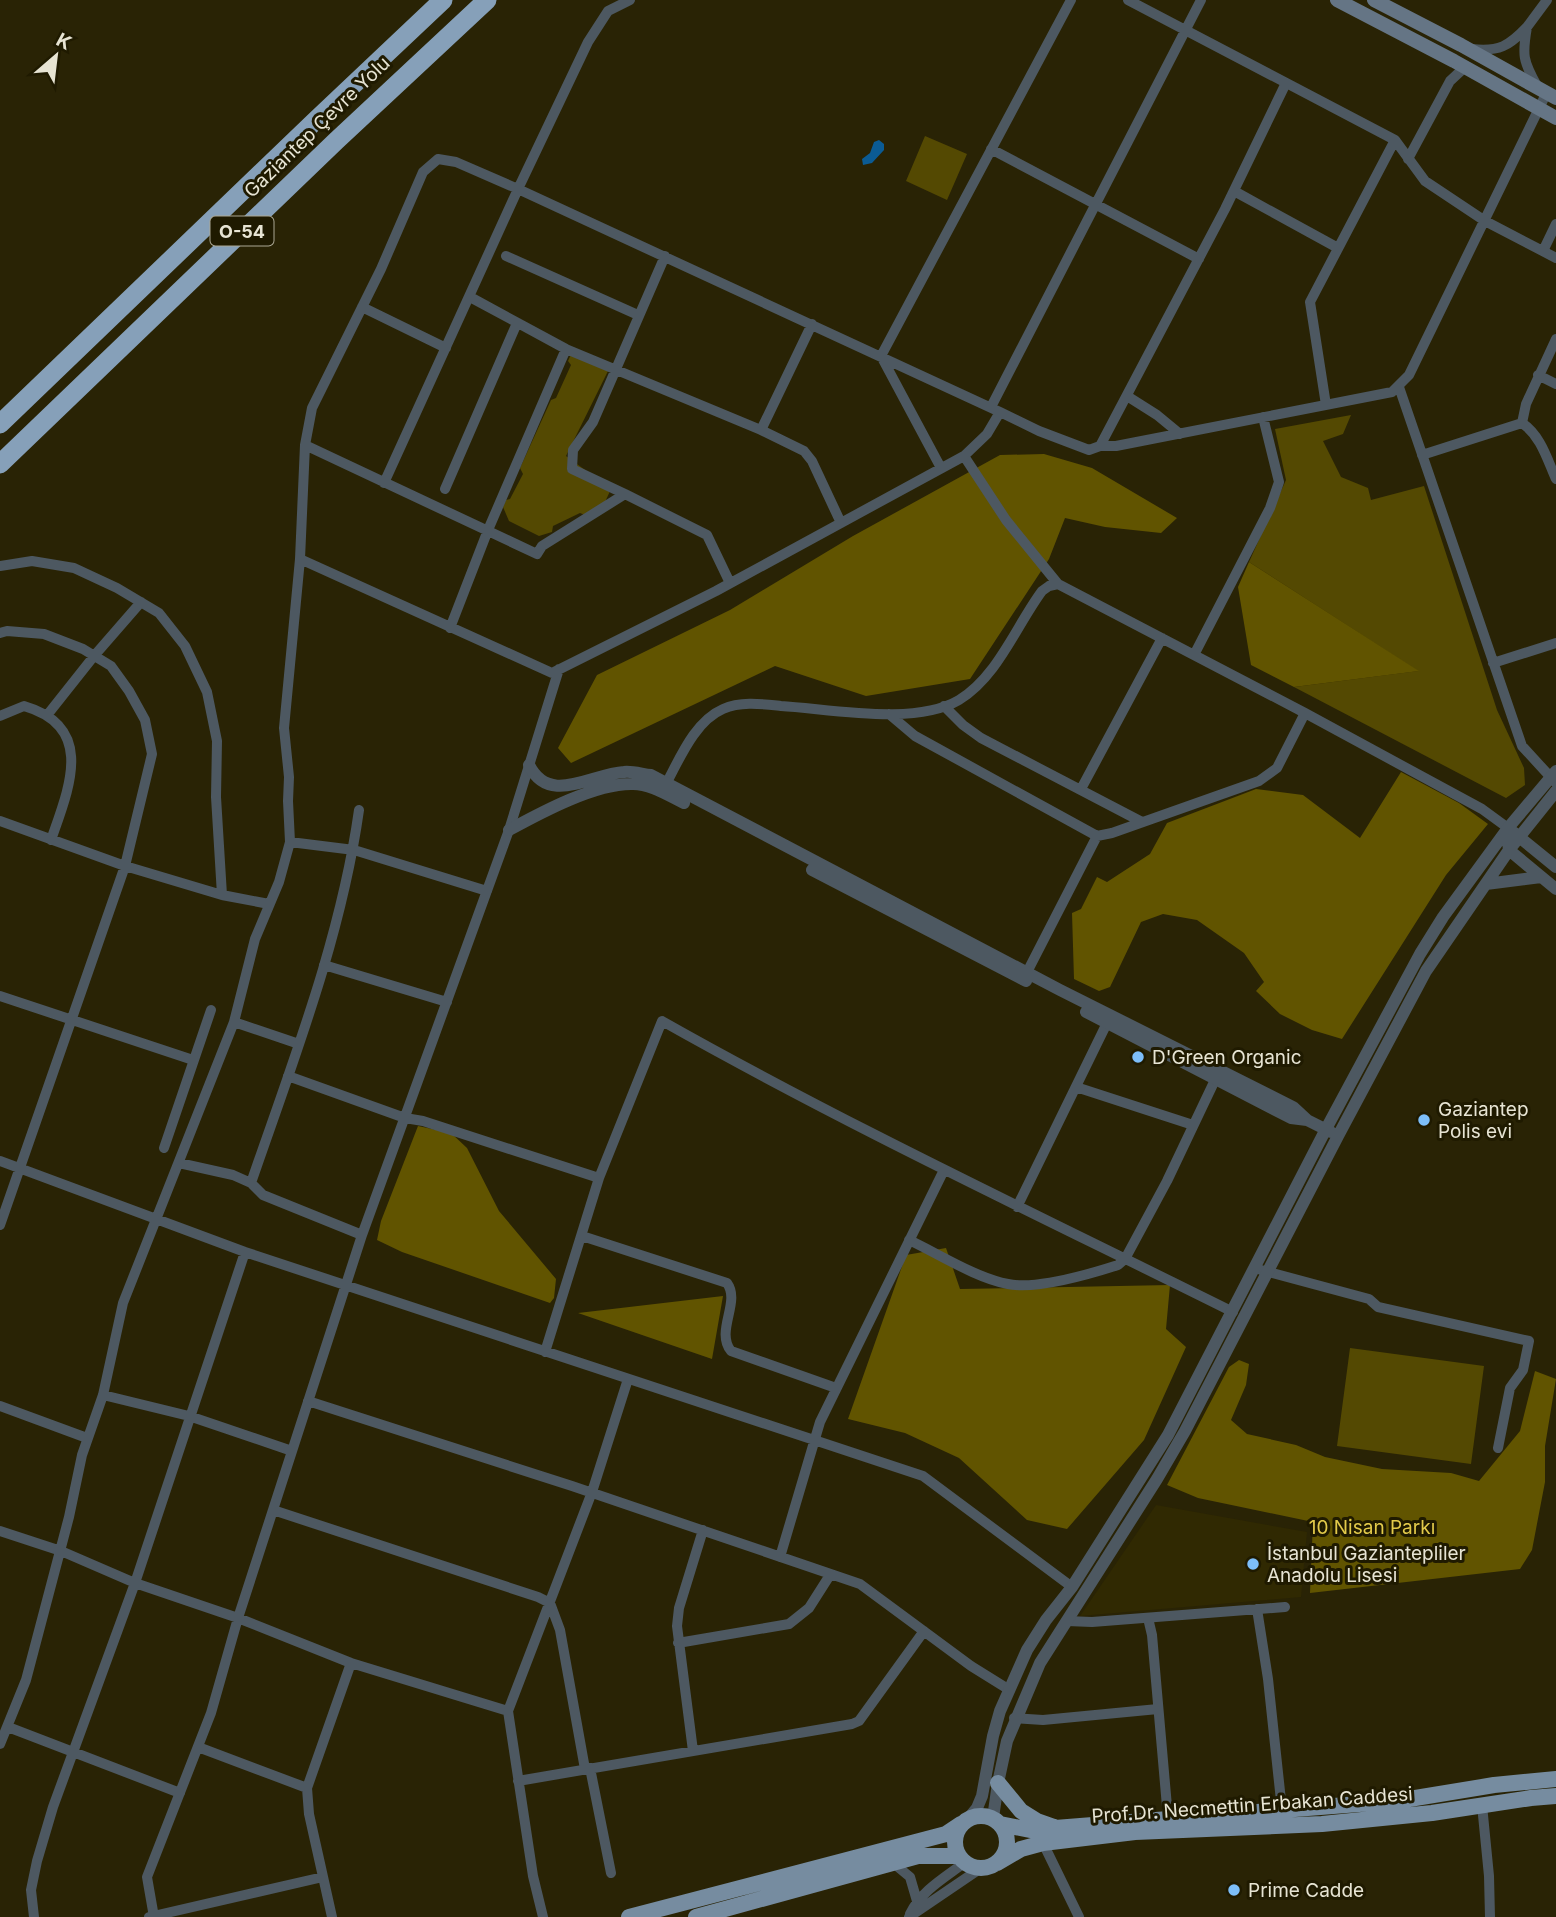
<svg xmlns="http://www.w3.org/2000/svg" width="1556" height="1917" font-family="Inter,sans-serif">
<rect width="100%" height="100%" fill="#292305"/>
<path fill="#302902" d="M1156,1505L1307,1532L1301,1597L1080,1616Z"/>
<path fill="#544902" d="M925,136L967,154L947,200L906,181Z
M572,352L609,369L566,456L611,489L605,502L585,515L580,513L553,526L552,532L539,536L509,521L503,507L506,500L510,499L523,474L520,468L551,400L556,398L571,365L568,361Z
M1351,415L1343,434L1323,441L1341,477L1368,488L1371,500L1424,486L1497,710L1524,768L1525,785L1506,798L1294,687L1418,671L1249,562L1286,480L1275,429Z
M1350,1348L1484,1366L1471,1464L1337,1446Z"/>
<path fill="#615400" d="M1044,454L1092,468L1177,518L1161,533L1105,527L1065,518L1049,559L970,679L866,696L775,666L571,763L558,748L597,675L730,610L853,536L1000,455Z
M1249,562L1419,671L1294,687L1251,665L1238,587Z
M1401,772L1459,803L1488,824L1446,875L1342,1039L1312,1030L1280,1014L1256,991L1264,982L1244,953L1197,920L1163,914L1141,922L1110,987L1099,991L1074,979L1072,913L1081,909L1097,877L1107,882L1150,854L1167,823L1256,789L1303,795L1360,838Z
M418,1126L451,1133L467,1148L499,1211L556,1279L554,1298L550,1303L402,1252L377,1240L381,1221Z
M946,1248L960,1289L1170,1285L1166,1329L1186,1347L1144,1440L1067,1529L1027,1520L959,1458L905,1433L848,1419L906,1255Z
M723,1296L712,1359L578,1313Z
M1239,1360L1249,1364L1246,1385L1231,1420L1247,1434L1296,1445L1325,1457L1382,1469L1451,1473L1479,1481L1520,1431L1535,1371L1556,1379L1545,1446V1482L1532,1550L1520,1569L1310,1593L1313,1522L1198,1498L1167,1485L1229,1367Z"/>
<path fill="#0b5b94" d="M879,140L884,144V150L872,163L863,165L862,159L870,153L874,142Z"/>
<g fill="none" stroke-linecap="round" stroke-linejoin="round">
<path stroke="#4d5861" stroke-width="10" d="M1128,0L1395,140L1425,181L1485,221L1556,258
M1527,27L1547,0
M1472,49C1499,52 1509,46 1527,27C1522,55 1523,61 1537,86
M991,149L1199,259
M1408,159L1450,81L1465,67
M1234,191L1338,248
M1543,251L1556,224
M506,256L638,315
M470,297L566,349L761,430L804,451L812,461L841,523
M362,307L446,348
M1538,375L1556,384
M1399,387L1522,746L1556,783
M1127,396L1157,415L1180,434
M1326,405L1310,302L1395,140
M991,407L1201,0
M1000,412L987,434L964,456L716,591L552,673L300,559L305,445L312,408L381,269L423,172L438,159L456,162L518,189L1000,412L1039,431L1089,450L1100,446H1116L1392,392L1409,375L1547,92
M1522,423L1526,404L1556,339
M761,430L812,324
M305,445L537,554L542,546L625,494L707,535L730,583
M1100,446L1225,209L1286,83
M1422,455L1522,423C1541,436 1547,459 1556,479
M964,456L1006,520L1058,584L1305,713L1482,809L1508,828
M941,468L881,356L1071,0
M384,483L518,189L588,42L608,11L630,0
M445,489L517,323
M625,494L572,469L573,450L593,422L665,256
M0,566L32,561L74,568L117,588L159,613L185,646L207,692L217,741L216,797L222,895
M450,628L488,530L566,349
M0,633L7,631L44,634L83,649L111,666L129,691L145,720L152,754L125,866L0,1225
M1194,655L1270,508L1279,482L1263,417
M1493,663L1556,643
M944,706L963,725L981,738L1142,822
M48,714L94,656L141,602
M889,714L915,736L1097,836L1112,833L1259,781L1277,768L1305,713
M0,716L24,706C96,727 69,788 51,840
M666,784C680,758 695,721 723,709C741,701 762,704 781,706C831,709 915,726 959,700C998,676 1016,626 1042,591L1049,586L1058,584
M1081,789L1162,638
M0,821L125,866L222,895L269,904
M290,842L354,850L487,891
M324,965L447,1002
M1023,980L1097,836
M0,996L193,1060
M234,1022L299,1044
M288,1076L405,1118L423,1121L599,1178
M1076,1087L1193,1125
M164,1148L211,1010
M0,1161L245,1252L923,1476L1072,1587
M179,1163L233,1175L251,1183L263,1195L362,1235
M251,1183C293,1061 341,938 359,810
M1017,1207L1107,1023
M582,1236L727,1283C741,1302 715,1331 731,1351L836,1388
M909,1240C939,1254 976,1278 1008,1284C1037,1290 1090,1274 1118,1265L1125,1259L1167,1181L1215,1080
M1261,1270L1369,1299L1378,1307L1529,1341L1523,1370L1510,1388L1498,1448
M545,1352L599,1178L662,1021C848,1126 1042,1217 1233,1312
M103,1395L189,1416L292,1451
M308,1401L572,1486L860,1584L971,1666L1008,1689
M0,1406L87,1438
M273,1510L538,1597L550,1603L560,1630L585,1769
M0,1531L61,1551L135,1583L238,1618L351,1663L508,1711
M780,1557L820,1422L944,1170
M1257,1609L1268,1679L1282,1810
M1148,1618L1152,1635L1168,1818
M1067,1621L1092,1622L1285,1607
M678,1643L789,1624L809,1608L830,1575
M1014,1718L1043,1720L1158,1709
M8,1727L180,1793
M0,1744L26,1680L69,1517L82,1455L103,1395L123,1303L234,1022L255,939L279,882L290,842L288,801L289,777L284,728L300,559
M198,1747L307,1788
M693,1751L677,1626L679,1608L703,1530
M590,1768L611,1873
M518,1781L852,1724L859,1721L924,1631
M1482,1805L1489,1876L1490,1917
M1043,1843L1079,1917
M892,1862L910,1877L917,1901
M910,1914C921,1891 944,1878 964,1863
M34,1917L31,1890L37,1861L53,1807L135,1583L245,1252
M149,1917L323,1877
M154,1917L147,1877L211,1713L238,1618L362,1235L509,830L559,669
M332,1917L309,1814L307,1788L351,1663
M543,1917L533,1876L508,1711L592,1492L628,1379
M909,1917L981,1868"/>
<path stroke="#4d5861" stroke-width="12" d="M529,765C549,806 591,774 624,772C632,771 642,774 651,775L1060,990L1293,1107L1307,1120L1331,1132
M509,830C542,812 596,783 633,784C651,784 669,796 684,803
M1513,832L1556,867
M1508,842L1509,850L1556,889
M812,870L1026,981
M1486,884L1541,877
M1086,1012L1291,1118L1307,1120
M993,1818L998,1783L1007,1741L1040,1663L1157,1479L1185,1431L1338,1136L1426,971L1509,850L1556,791
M968,1819L977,1808L982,1796L993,1736L1000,1711L1027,1650L1046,1620L1072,1587L1168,1435L1326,1129L1420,954L1443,917L1508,828L1556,771"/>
<path stroke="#657585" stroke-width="14" d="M1337,0L1454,61L1556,118
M1374,0L1461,45L1556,98"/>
<path stroke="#768ca0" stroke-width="16" d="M998,1783L1021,1811L1037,1821L1054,1827
M955 1842a26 26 0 1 1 52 0a26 26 0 1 1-52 0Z
M1000,1824L1030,1830L1397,1801L1494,1785L1556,1779
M997,1863L1021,1849L1043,1843L1135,1832L1322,1824L1432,1813L1531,1798L1556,1796
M629,1917L946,1834L961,1824
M696,1917L918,1856H958"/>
<path stroke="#86a0b9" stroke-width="19" d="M0,424L316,120L443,0
M0,464L336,141L487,0"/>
</g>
<g fill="#7dbef9" stroke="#1f1a00" stroke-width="2.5">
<circle cx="1138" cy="1057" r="7"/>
<circle cx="1424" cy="1120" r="7"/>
<circle cx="1253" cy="1564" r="7"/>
<circle cx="1234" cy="1890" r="7"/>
</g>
<g text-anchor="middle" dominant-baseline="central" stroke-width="6" stroke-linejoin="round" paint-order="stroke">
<rect fill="#1f1a00" stroke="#aba794" stroke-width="2" x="210.5" y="216.5" width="63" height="29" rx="5"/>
<g font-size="18" font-weight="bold" fill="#e7e4d3">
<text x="242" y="231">O-54</text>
</g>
<g font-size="19" fill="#e7e4d3" stroke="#1f1a00">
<text transform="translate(317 127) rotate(-44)">Gaziantep Çevre Yolu</text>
<text transform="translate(1252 1805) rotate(-4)">Prof.Dr. Necmettin Erbakan Caddesi</text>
</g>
<g font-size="19" fill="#e7e4d3" stroke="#1f1a00" text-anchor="start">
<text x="1152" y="1057">D'Green Organic</text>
<text x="1438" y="1109">Gaziantep<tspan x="1438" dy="22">Polis evi</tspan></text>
<text x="1267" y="1553">İstanbul Gaziantepliler<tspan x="1267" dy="22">Anadolu Lisesi</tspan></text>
<text x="1248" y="1890">Prime Cadde</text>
</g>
<g font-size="19" fill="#e2ca4a" stroke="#1f1a00">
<text x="1372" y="1527">10 Nisan Parkı</text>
</g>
</g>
<g transform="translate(56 56) rotate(28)" stroke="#1f1a00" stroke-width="5" paint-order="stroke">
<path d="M0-5L12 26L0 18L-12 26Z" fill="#e7e4d3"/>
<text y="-10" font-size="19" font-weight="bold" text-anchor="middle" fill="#e7e4d3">K</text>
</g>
</svg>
